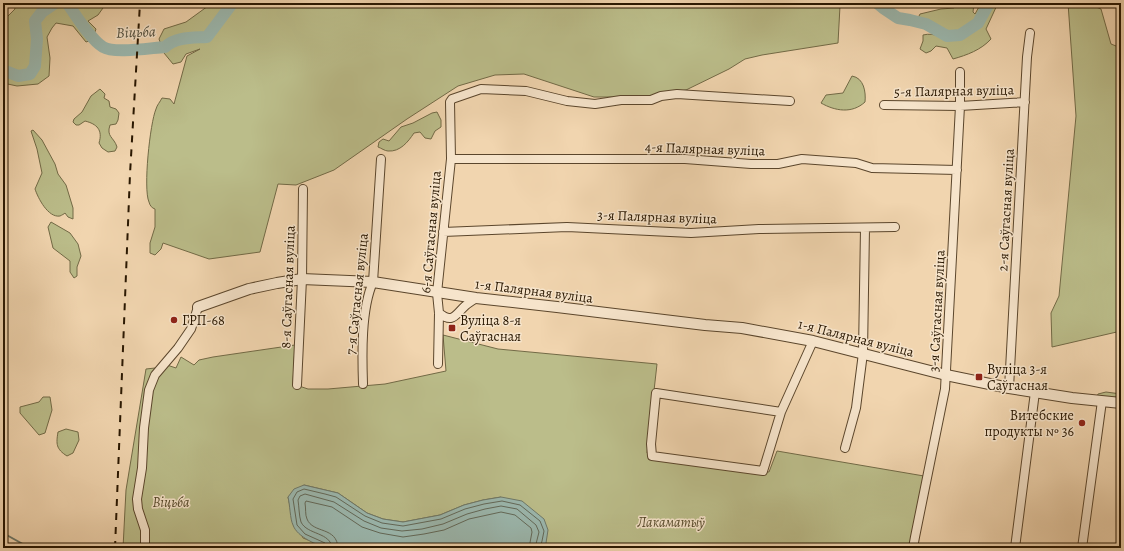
<svg xmlns="http://www.w3.org/2000/svg" width="1124" height="551" font-family="Alegreya,serif">
<rect width="100%" height="100%" fill="#f1d5af"/>
<filter id="stains"><feTurbulence type="fractalNoise" baseFrequency=".005" numOctaves="4"/><feColorMatrix values="0 0 0 0 .2 0 0 0 0 .09 0 0 0 0 .02 0 0 0 .5 -.17"/></filter>
<radialGradient id="worn" r=".72"><stop offset=".6" stop-color="#630" stop-opacity="0"/><stop offset="1" stop-color="#630" stop-opacity=".3"/></radialGradient>
<path fill="#bbbd8a" stroke="#726a46" d="M14,3H102L103,8L98,15L88,21L96,29L92,40L86,42L73,26L56,23L52,28L47,37L50,58L49,76L38,84L17,86L3,83V31L6,25L7,17L15,9Z
M210,3H842L840,6L838,43L762,55L745,59L729,69L686,90L645,97H594L524,74L495,75L458,86L407,119L334,170L296,185L278,184L260,252L209,259L163,243L161,249L155,255L150,253V243L155,227V209C152,208 150,206 149,202C143,189 150,123 156,109C157,105 160,102 162,98L170,99L174,104L187,56L200,49L186,54L181,62L173,64L164,53L159,39L164,29L186,22L208,6Z
M959,3H974L973,12L975,14L981,3H986C977,20 970,27 952,33L918,18L920,14L941,9L954,8Z
M992,3H998L986,29L991,39C981,50 967,55 953,59L947,48L936,46L931,51L926,53L920,49L923,41V35C935,32 942,39 953,38C956,38 960,38 962,37C973,34 990,14 992,3Z
M1068,3H1086L1101,9L1111,44L1121,48V331L1052,347L1051,313L1059,296L1076,116Z
M852,76C864,78 866,92 865,102C852,114 835,111 821,103L826,95L843,93Z
M100,89L105,94L104,98L109,101L110,107L116,109L119,113L118,120L116,124L110,125C106,137 114,137 117,147L115,151L108,152L102,148L99,143C103,130 97,124 85,121L79,125H76L73,122L74,119L82,112L91,96Z
M437,112L441,120V127L435,131L431,139L425,138L420,132L414,133C408,142 400,152 388,151C385,151 381,148 378,147L379,142L383,139L389,141L401,127L413,123L432,113Z
M33,130L42,140L55,164L58,174L66,185L73,208V219L68,217L65,213C64,214 62,215 60,216C48,218 38,198 35,189L42,173L37,149L31,131Z
M51,222L70,233L78,244L81,256L77,267V276L74,278L70,272V261L53,248L48,227Z
M443,335L498,349L657,364L647,453L655,459L769,472L777,451L924,476L909,548H543L546,543L501,497L483,500L464,505L440,515L403,522L383,519L367,513L338,493L304,485L288,497L291,511L303,538L329,548H123L126,490L146,369L164,367L167,365L176,368L181,357L194,365L199,360L213,357L295,345L293,384L308,389H328L385,384L446,371Z
M1106,392L1121,394V401L1097,396L1098,394Z
M43,397H50L52,410L45,433L39,435L20,413V407L39,402Z
M66,429L78,432L79,440L73,453L67,456C56,449 56,444 58,432Z"/>
<path fill="#9bb8af" stroke="#6d7869" d="M304,485L338,493L367,513L383,519L403,522L440,515L464,505L483,500L501,497L522,501L544,519L548,530L546,543L543,548H329C318,546 297,537 293,525C290,519 290,505 288,497L294,489Z"/>
<g fill="none" stroke-linecap="round" stroke-linejoin="round">
<path stroke="#626858" stroke-width="1" d="M326,548L325,543L305,534L297,525L293,499L297,492L304,489L325,494L336,497L365,516L382,523L403,526L441,519L465,509L484,504L502,501L520,505L540,521L544,531L542,541L540,548
M332,548C331,532 307,535 301,522C299,516 299,506 298,500L300,496L305,494L334,502L364,521L381,528L402,531L422,529L443,524L467,514L485,509L501,506L517,509L536,525L539,532L535,548
M338,548C337,526 313,534 307,519C305,515 306,508 305,503L306,501L332,507L362,527L380,533L403,537L424,534L444,530L469,519L501,512L515,515L531,528L532,532L529,548"/>
<path stroke="#6d7869" stroke-width="2" d="M34,3L52,5
M3,533L30,548"/>
<path stroke="#9bb8af" stroke-width="12" d="M67,3C76,15 90,39 103,47C114,54 150,48 165,47C176,37 192,38 207,37L231,5V3
M877,3L883,8L898,18L910,20L926,24L947,36L960,35L978,23L989,3
M3,70L18,76L30,74L35,66L37,39L35,21L42,12L55,3"/>
<g stroke="#5b462c" stroke-width="10">
<path id="minor" d="M884,105L960,106L1025,102
M451,159H685L751,164H778L802,159L856,163L872,168L957,170
M443,232L567,227L691,233L759,229L895,227
M439,313C453,324 455,315 465,306C468,303 472,301 476,298
M438,364L439,313L437,293L451,159L450,102L452,99L481,89L526,91L567,101L595,104L621,100H651L661,96L677,94L790,101
M363,384C362,355 361,309 373,282L381,159
M297,385L302,279L303,189
M1009,388L1027,57L1030,33
M781,412L656,393L651,444L652,456L763,471L781,412L813,341
M845,448L856,408L863,353L865,228
M145,548V530L138,509L137,499L142,468L144,428L149,390L155,375L178,348L191,329L198,307
M913,548L915,537L945,389L960,106V72
M1015,548L1035,392
M1082,548L1102,401"/>
</g>
<g stroke="#5b462c" stroke-width="12">
<path id="tertiary" d="M198,307L249,289L277,283L302,279L373,282L476,298L557,307L705,325L742,328L813,341L946,375L1009,388L1072,398L1121,403"/>
</g>
<use href="#minor" stroke="#f6e4cb" stroke-width="8"/>
<use href="#tertiary" stroke="#f6e4cb" stroke-width="10"/>
<path stroke="#291701" stroke-width="2" stroke-dasharray="7 7" stroke-linecap="butt" d="M115,548L130,174L140,3"/>
</g>
<g fill="#8f2418" stroke="#f6e4cb" stroke-width="1.5">
<circle cx="174" cy="320" r="4"/>
<rect x="448" y="324" width="8" height="8" rx="2"/>
<rect x="975" y="373" width="8" height="8" rx="2"/>
<circle cx="1082" cy="423" r="4"/>
</g>
<g text-anchor="middle" dominant-baseline="central" stroke-width="3" stroke-linejoin="round" paint-order="stroke">
<g font-size="14" fill="#291701" stroke="#f6e4cb">
<text transform="translate(954 91) rotate(-1)">5-я Палярная вуліца</text>
<text transform="translate(705 149) rotate(2)">4-я Палярная вуліца</text>
<text transform="translate(1006 210) rotate(-87)">2-я Саўгасная вуліца</text>
<text transform="translate(657 217) rotate(2)">3-я Палярная вуліца</text>
<text transform="translate(431 232) rotate(-85)">6-я Саўгасная вуліца</text>
<text transform="translate(288 287) rotate(-88)">8-я Саўгасная вуліца</text>
<text transform="translate(534 291) rotate(7)">1-я Палярная вуліца</text>
<text transform="translate(357 294) rotate(-84)">7-я Саўгасная вуліца</text>
<text transform="translate(937 311) rotate(-87)">3-я Саўгасная вуліца</text>
<text transform="translate(856 338) rotate(14)">1-я Палярная вуліца</text>
</g>
<g font-size="14" fill="#291701" stroke="#f6e4cb" text-anchor="start">
<text x="182" y="320">ГРП-68</text>
<text x="460" y="320">Вуліца 8-я<tspan x="460" dy="16">Саўгасная</tspan></text>
<text x="987" y="369">Вуліца 3-я<tspan x="987" dy="16">Саўгасная</tspan></text>
<text x="1074" y="415" text-anchor="end">Витебские<tspan x="1074" dy="16">продукты № 36</tspan></text>
</g>
<g font-size="14" font-style="italic" fill="#55492a" stroke="#f6e4cb">
<text x="171" y="502">Віцьба</text>
<text x="671" y="522">Лакаматыў</text>
</g>
<g font-size="15" font-style="italic" fill="#514f3e" stroke="#f6e4cb">
<text transform="translate(136 32) rotate(-2)">Віцьба</text>
</g>
</g>
<rect width="1124" height="551" fill="none" stroke="#f1d5af" stroke-width="16"/>
<rect x="4" y="4" width="1116" height="543" fill="none" stroke="#291701" stroke-width="2"/>
<rect x="8" y="8" width="1108" height="535" fill="none" stroke="#291701"/>
<rect width="100%" height="100%" filter="url(#stains)"/>
<rect width="100%" height="100%" fill="url(#worn)"/>
</svg>
